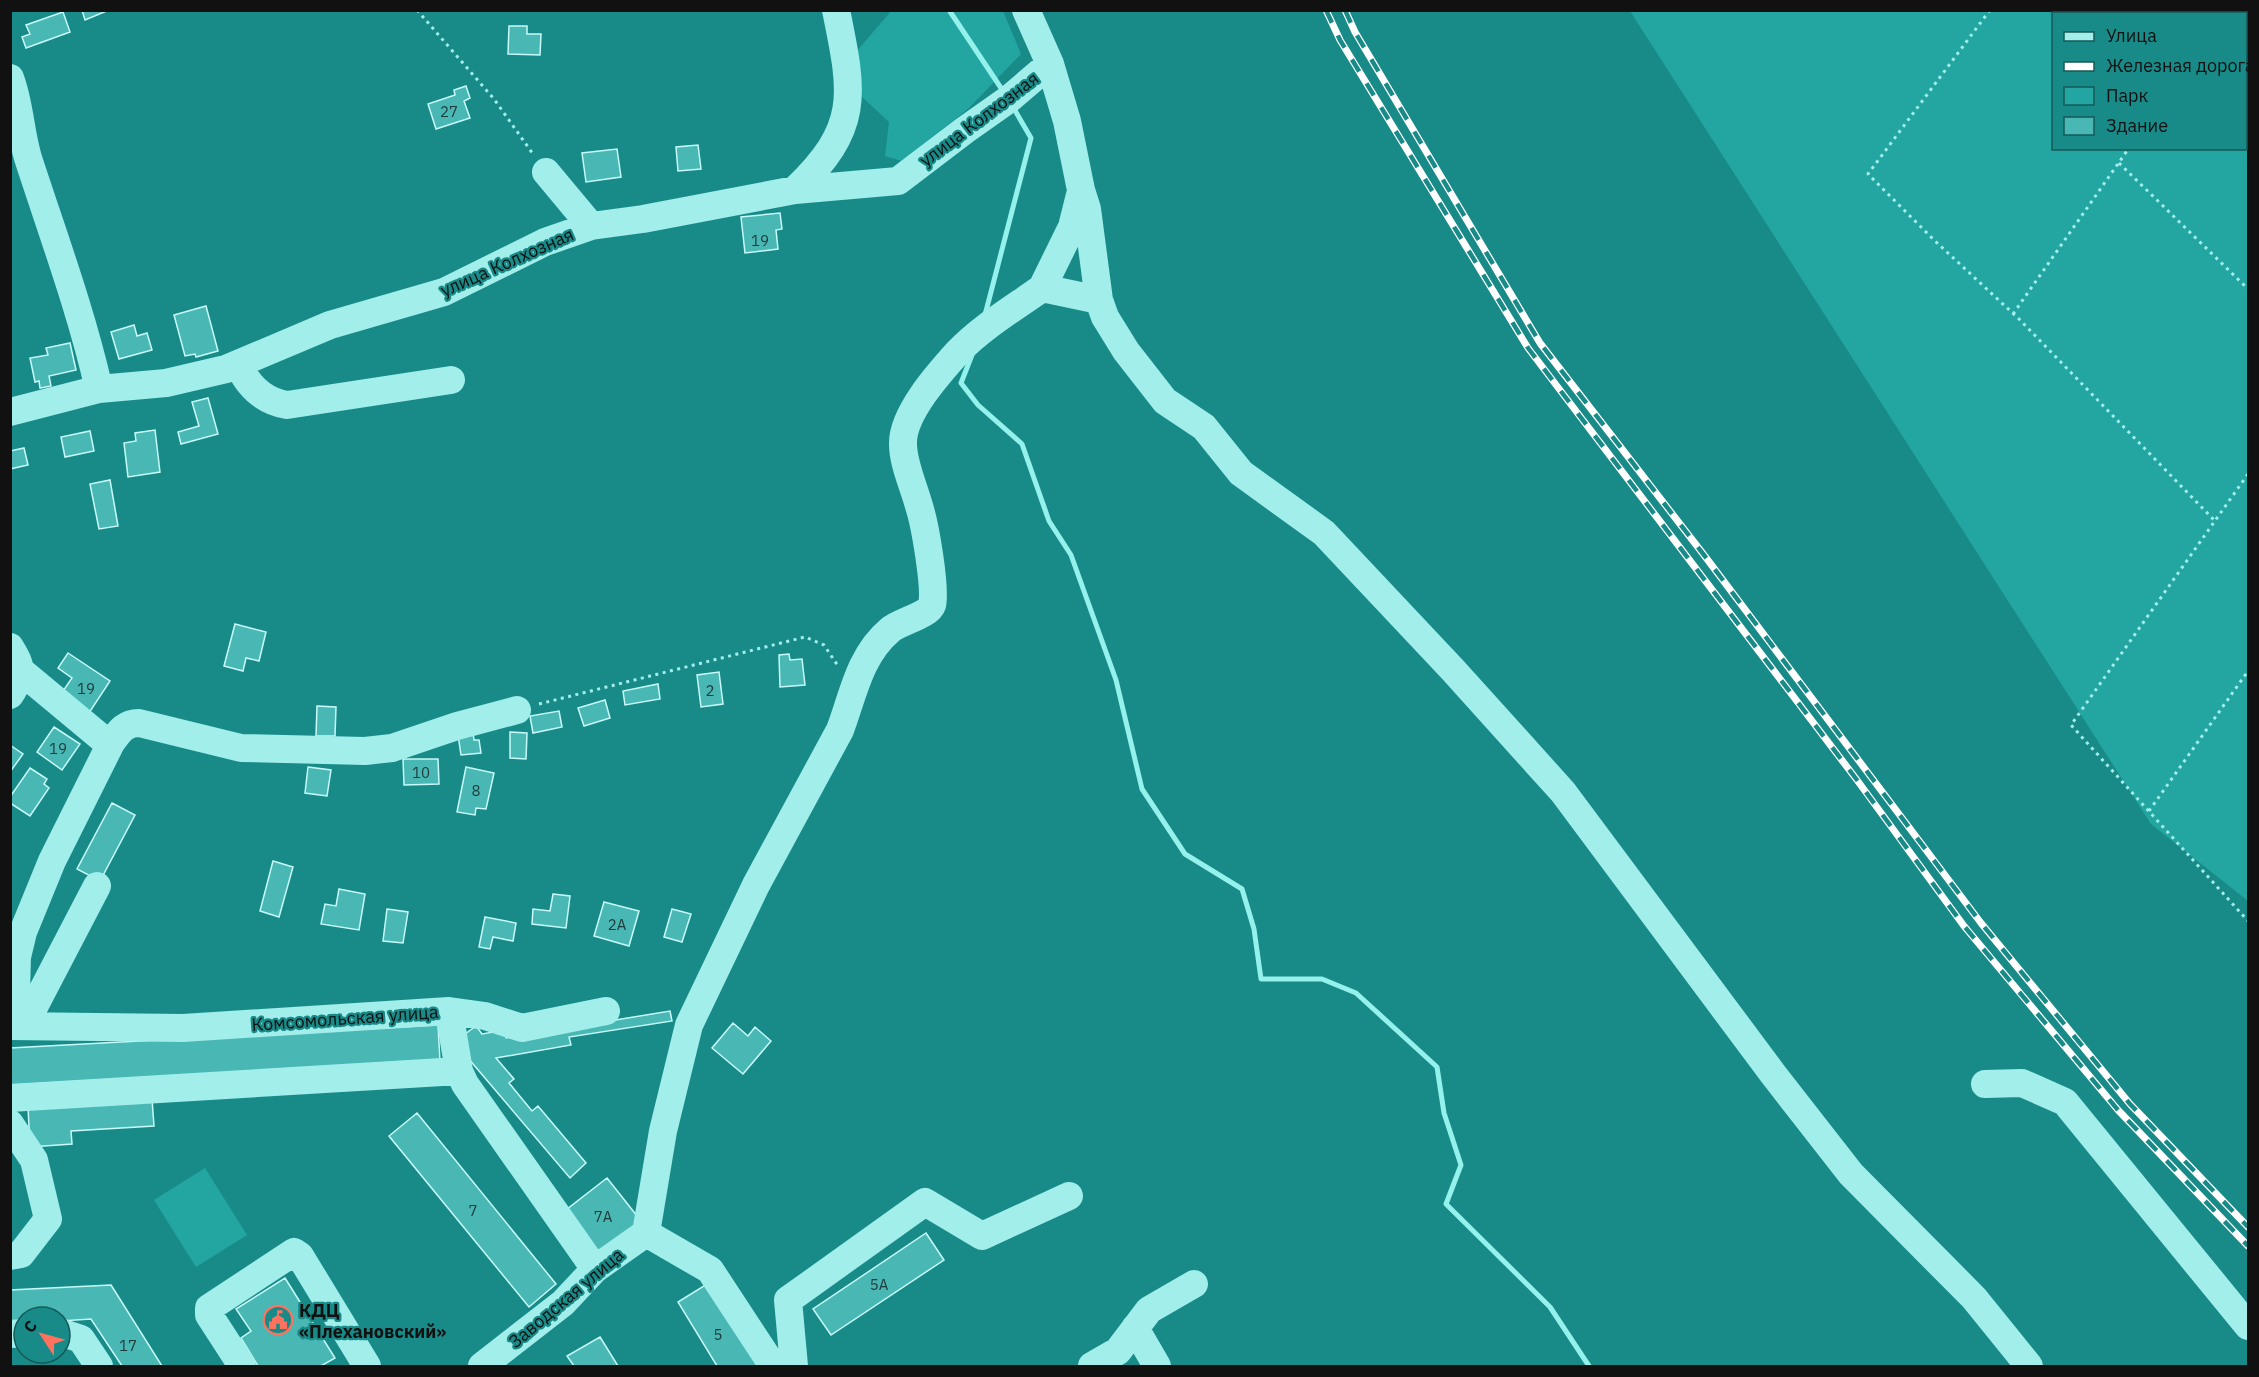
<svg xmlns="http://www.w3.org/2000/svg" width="2259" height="1377" font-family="'IBM Plex Sans',sans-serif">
<rect width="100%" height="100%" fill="#188b88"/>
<path fill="#23a6a1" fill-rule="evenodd" d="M892,10L1003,11L1021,54L969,108L902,161L885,156L889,122L859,94L850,59Z
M1630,11H2248V901L2151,824ZM2054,14H2246V148H2054Z
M205,1168L247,1235L196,1267L154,1200Z"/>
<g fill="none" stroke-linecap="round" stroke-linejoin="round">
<path stroke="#94f1ec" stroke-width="5" d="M949,10L1003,91
M985,315L1031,138L1013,107
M972,355L961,383L978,405L1022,444L1049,521L1071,555L1116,680L1142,789L1185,854L1242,889L1254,929L1261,979H1322L1356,993L1437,1067L1444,1113L1461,1165L1446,1204L1550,1307L1589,1366"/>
</g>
<path fill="#49b7b3" stroke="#c7faf8" stroke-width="1.5" d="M82,10H109L85,20Z
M63,12L70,32L26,48L22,37L30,34L26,25Z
M509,26H527V34H541L540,55L508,54Z
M466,86L470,98L464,101L470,118L436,129L428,104L455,95L454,90Z
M698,145L701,169L678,171L676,147Z
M617,149L621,177L586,182L582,153Z
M780,213L782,229L776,230L778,249L745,253L741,217Z
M206,306L218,351L196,357L195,354L185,356L174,315Z
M134,325L137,336L147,333L152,350L119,359L111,332Z
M70,343L76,370L49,376L51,386L40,388L39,381L35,382L30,358L48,355L46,348Z
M208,398L218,434L181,444L178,432L199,426L192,402Z
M155,430L160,472L128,477L124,443L136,441L135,433Z
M90,431L94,451L65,457L61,437Z
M24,448L28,465L10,469V451Z
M110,480L118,526L99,529L90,484Z
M235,624L266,632L259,661L246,658L243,671L224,666Z
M68,653L110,681L89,713L61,694L72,678L58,668Z
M789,654L790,660L802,659L805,685L780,687L779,655Z
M719,672L723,704L701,707L697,675Z
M658,684L660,699L625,705L623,691Z
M605,700L610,718L584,726L578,708Z
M317,706L336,707L335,736H316Z
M559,711L562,727L533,733L530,716Z
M54,727L80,744L62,770L37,752Z
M510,732L527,733L526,759L510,758Z
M473,733L474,740H479L481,753L461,755L458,735Z
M10,745L23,754L10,772Z
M403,759H438L439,784L404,785Z
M308,767L331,770L327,796L305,793Z
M466,767L494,773L486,809L476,808L475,815L457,812Z
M30,768L47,779L44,784L49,788L30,816L10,803V797Z
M112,803L135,815L100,881L77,869Z
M273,861L293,867L279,917L260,911Z
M339,889L365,894L359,930L321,924L325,904L336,906Z
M553,894L570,896L566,928L532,924L533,909L550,911Z
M604,902L639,911L629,946L594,936Z
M387,909L408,912L403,943L383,941Z
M672,909L691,914L682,942L664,937Z
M485,917L516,923L513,941L493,937L490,949L479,947Z
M670,1011L672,1021L569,1037L571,1045L496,1058L514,1079L509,1083L532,1111L538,1106L586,1163L570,1178L468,1058L461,1037L476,1026L482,1034L505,1030L506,1038Z
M733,1023L748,1036L755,1027L771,1041L743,1074L712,1048Z
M438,1025L440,1061L10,1085V1048Z
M152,1099L154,1126L71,1131L72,1144L30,1147L28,1107Z
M417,1113L556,1284L529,1307L389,1136Z
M607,1178L641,1221L600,1254L566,1210Z
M926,1233L944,1260L831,1335L813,1309Z
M285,1278L335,1358L321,1366H258L241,1338L251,1331L236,1309Z
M707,1284L758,1366H717L678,1302Z
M111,1285L162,1366H122L91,1319L60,1321V1317H24V1322L10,1323V1290Z
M600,1337L618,1366H574L567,1356Z"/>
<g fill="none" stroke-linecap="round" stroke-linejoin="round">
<path stroke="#a1eeeb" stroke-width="3" stroke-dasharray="3 4.5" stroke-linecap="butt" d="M417,10L494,99L533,154
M1990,10L1868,174L1934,240L2019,319L2215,521
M2225,14L2227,10
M2119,163L2248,289
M2013,314L2129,148
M2248,474L2071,725L2248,921
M539,704L805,637L824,645L838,666
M2149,811L2248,671"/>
<path stroke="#a1eeeb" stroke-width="28" d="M1026,10L1050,64L1067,121L1081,190L1087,209L1099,300L1105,317L1126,351L1165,401L1204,427L1241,473L1324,533L1453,670L1563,792L1773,1074L1851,1174L1974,1298L2029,1366
M10,78C20,104 20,132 28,158C53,235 81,310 99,389
M546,172L591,226
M795,190C861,127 853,94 836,10
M1080,195L1072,227L1042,288L1099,300
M238,364C248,386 263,401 287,405L451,380
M10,412L99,389L166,383L226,369L330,325L444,292L545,242L591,226L643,219L795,190L898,181L965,130L1009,99L1050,64
M10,647C23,668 23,674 10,695
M21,671L110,745
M449,1011L459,1071L465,1084L595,1269
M10,1026L183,1028L449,1011L485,1016L522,1028L606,1011
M15,1026L17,957L23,932L52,861L111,743C119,732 124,723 139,723L241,748L365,751L392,748L457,726L517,710
M24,1026L97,886
M1985,1084L2022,1083L2065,1102L2248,1326
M10,1098L459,1071
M10,1124L34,1160L48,1219L21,1254L10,1256
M646,1233L663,1131L689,1025L756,885L840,730C853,696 859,656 890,630C899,622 929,615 932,605C936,588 925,524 919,506C914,487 903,464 903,444C902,414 939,373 958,352C982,327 1014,308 1042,288
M646,1233L710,1270L773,1366
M1135,1328L1157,1366
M60,1332L81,1339L99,1366
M10,1334L24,1333
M242,1366L209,1315V1308L294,1252L300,1256L367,1366
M482,1366L563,1303L595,1269L646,1233
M794,1366L788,1300L925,1202L982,1236L1069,1196
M1092,1366L1118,1351L1149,1310L1194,1284"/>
<g stroke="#fff" stroke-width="7">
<path id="rail" d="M1326,10L1340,40L1528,348L1857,780L1964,926L2118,1110L2248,1246
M1345,10L1355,32L1540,343L1704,555L1981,923L2130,1104L2248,1227"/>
</g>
<use href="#rail" stroke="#188b88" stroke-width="4.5" stroke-dasharray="14" stroke-linecap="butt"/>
</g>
<defs>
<g id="civic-ring" transform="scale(1.5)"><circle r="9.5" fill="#188b88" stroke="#ff725e" stroke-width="1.5"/><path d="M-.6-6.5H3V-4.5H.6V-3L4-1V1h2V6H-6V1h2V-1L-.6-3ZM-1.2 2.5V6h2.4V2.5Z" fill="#ff725e"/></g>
</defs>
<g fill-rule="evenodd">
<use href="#civic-ring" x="278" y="1320"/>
</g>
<g text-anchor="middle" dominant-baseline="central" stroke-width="4.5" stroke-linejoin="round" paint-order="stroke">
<g font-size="15" fill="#1f3a3a">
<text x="449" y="111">27</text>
<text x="760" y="240">19</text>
<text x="86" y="688">19</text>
<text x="710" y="690">2</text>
<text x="58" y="748">19</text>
<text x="421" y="772">10</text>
<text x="476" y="790">8</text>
<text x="617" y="924">2А</text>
<text x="473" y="1210">7</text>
<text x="603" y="1216">7А</text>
<text x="879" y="1284">5А</text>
<text x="718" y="1334">5</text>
<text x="128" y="1345">17</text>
</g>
<g font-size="18" fill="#111" stroke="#188b88">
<text transform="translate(979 119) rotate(-37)">улица Колхозная</text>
<text transform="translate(507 262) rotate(-24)">улица Колхозная</text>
<text transform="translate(345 1018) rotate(-4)">Комсомольская улица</text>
<text transform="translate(566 1298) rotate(-40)">Заводская улица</text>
</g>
<g font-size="18" font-weight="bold" fill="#111" stroke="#188b88" text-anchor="start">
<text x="299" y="1310">КДЦ<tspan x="299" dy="21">«Плехановский»</tspan></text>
</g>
</g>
<rect width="2259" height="1377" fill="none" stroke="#111111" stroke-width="24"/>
<rect x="2052" y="12" width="195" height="138" fill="#188b88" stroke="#155a58" stroke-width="1.5"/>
<rect x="2064" y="32" width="30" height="9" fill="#a1eeeb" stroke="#155a58" stroke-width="1.5"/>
<text x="2106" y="42" font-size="18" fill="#111111">Улица</text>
<rect x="2064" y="62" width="30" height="9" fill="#ffffff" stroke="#155a58" stroke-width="1.5"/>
<text x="2106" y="72" font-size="18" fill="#111111">Железная дорога</text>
<rect x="2064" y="87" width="30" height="18" fill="#23a6a1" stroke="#155a58" stroke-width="1.5"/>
<text x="2106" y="102" font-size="18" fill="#111111">Парк</text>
<rect x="2064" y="117" width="30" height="18" fill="#49b7b3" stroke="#155a58" stroke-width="1.5"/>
<text x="2106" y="132" font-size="18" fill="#111111">Здание</text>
<g transform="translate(42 1335) rotate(306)"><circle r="28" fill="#188b88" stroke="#155a58" stroke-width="1.5"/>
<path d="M0-4.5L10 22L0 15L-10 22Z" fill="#ff725e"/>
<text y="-9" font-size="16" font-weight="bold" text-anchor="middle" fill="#111111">С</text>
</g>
</svg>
